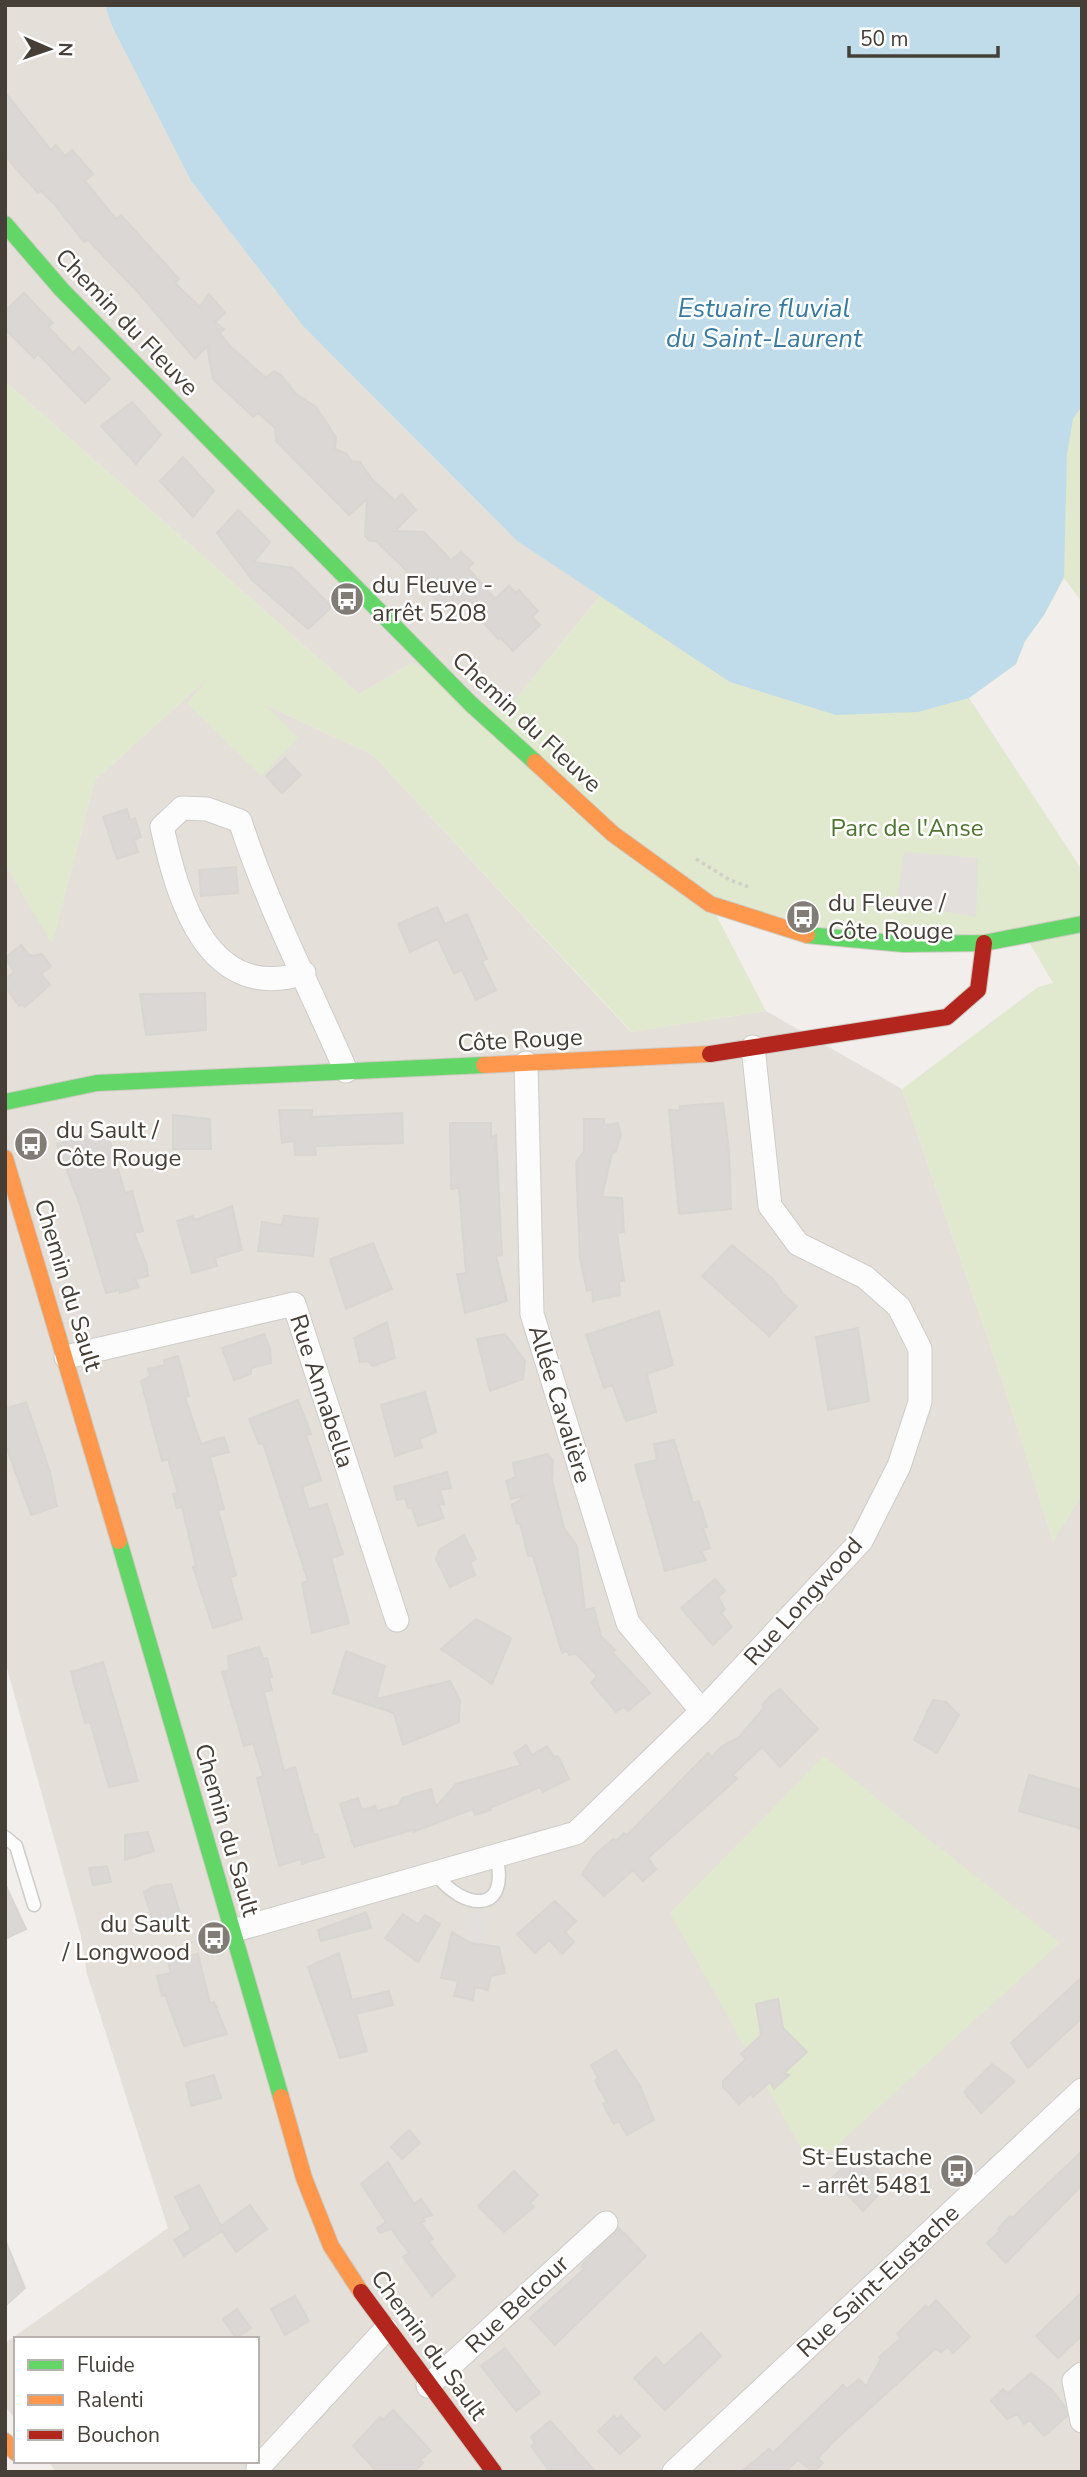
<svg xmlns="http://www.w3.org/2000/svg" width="1087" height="2477" font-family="'Nunito Sans',sans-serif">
<rect width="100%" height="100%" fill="#f1eeeb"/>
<path fill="#e4dfd9" d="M5,5H105L111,24L191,181L303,326L517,541L600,596L504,713L412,663L359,694L5,381Z
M208,678L373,755L631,1032L766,1011L902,1089L1003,1383L1053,1541L1082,1495V2472H56L48,2461H257V2339H16V2420L5,2406V2343L168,2228L87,1974L81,1936L5,1661V864L52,943L95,780Z"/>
<path fill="#e0e8ce" d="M105,5L1082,202V602L1064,578L1044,615L1025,641L1016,664L969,698L1082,870V1495L1053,1542L1003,1383L902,1089L1038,987L1053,983L1025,935L904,944L711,905L766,1011L632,1032L373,755L266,705L298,738L261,776L187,703L208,678L95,780L52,944L5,864V381L359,694L412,663L504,713L600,596L517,541L303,326L191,181L111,24Z
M824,1756L1060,1943L812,2168L670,1913Z"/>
<path fill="#e2dfdc" d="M904,852L978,858L976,917L897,903Z
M467,1913H481L487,1945H473Z"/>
<path fill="#c0dcea" d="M105,5H1082V406L1073,419L1067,454L1064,577L1044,615L1025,641L1016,664L969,698L918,712L836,715L730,682L517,541L303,326L191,181L111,24Z"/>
<path fill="#dad7d4" stroke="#d9d5d1" stroke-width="2" d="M5,92L51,150L56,145L65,156L72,150L93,174L85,181L116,219L121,215L179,279L175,283L200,307L209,294L225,313L215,322L224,329L220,333L230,346L266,378L274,371L281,375L296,394L316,407L336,437L335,449L347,454L351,461L360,462L372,479L395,501L402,494L416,510L395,531L424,532L451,560L461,552L473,563L468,568L495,599L509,586L516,593L519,590L538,611L532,617L540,625L513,651L501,638L498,639L467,604L454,617L376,541H370L365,536L367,499L349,515L281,446L276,441L275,428L258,413L253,417L213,379L207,346L195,359L135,289L88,240L84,242L54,204L41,191L38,193L5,156Z
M24,293L53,323L48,327L73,353L79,347L110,379L85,403L38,354L34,358L5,329V311Z
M132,402L161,435L136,464L101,426Z
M183,457L214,491L193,517L160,481Z
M238,510L270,542L254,562L293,568L332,607L308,629L252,580L217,533Z
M285,758L301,775L282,793L266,776Z
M127,809L130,820L135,818L141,837L134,840L138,852L117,859L103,817Z
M236,867L238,893L201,896L199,870Z
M437,907L445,924L467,914L487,959L482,961L496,990L476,1000L462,970L454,974L438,939L410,952L398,924Z
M21,945L30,956L42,954L51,966L41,974L50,985L25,1007L22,1004L19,1006L5,987V979L14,972L5,958Z
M205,993L206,1030L146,1035L140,994Z
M723,1103L729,1150L731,1209L679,1214L669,1110H680V1106Z
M279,1110H312V1117L402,1113L403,1143L315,1146L316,1155H295L294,1141L282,1143Z
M173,1115L210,1119L211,1149H173Z
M584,1119H604V1125L618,1123L621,1134L616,1152L612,1153L602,1197L622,1198L624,1232L617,1233L624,1281H619L620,1295L593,1301L592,1289L587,1291L580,1258L576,1162L584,1151Z
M450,1123H491V1137L496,1135L502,1255L496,1256L507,1301L465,1313L457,1274L466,1273L459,1188L451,1189Z
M107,1131L125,1193L132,1191L143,1231L134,1233L147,1265L148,1276L135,1279L139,1287L120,1293L119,1290L106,1293L81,1208L57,1144Z
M232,1206L242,1250L215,1258L217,1266L192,1273L177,1221L193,1216L195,1220Z
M284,1216L318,1219L313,1256L258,1251L262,1222L282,1225Z
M373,1243L392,1289L346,1309L330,1259Z
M732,1245L773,1279L783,1294L797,1306L769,1336L702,1276Z
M659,1311L673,1365L647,1374L656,1412L626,1421L612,1385L604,1388L586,1335Z
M387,1322L395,1358L373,1366L367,1361L360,1362L354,1338Z
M858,1328L869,1401L828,1410L816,1337Z
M264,1334L270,1348L271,1363L251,1368V1374L234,1380L222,1348Z
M505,1334L525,1361L523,1379L490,1391L477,1339Z
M178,1356L189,1396L185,1397L201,1444L224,1437L229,1452L210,1457L224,1509L218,1510L236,1575L230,1577L242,1619L213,1628L193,1567L196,1566L182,1507L177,1508L173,1494L178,1493L168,1459L162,1461L141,1381L150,1376L148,1369L165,1365L164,1360Z
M425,1392L436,1432L420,1439L422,1447L395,1456L381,1405Z
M298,1400L311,1434L306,1435L321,1480L302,1487L309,1509L327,1504L343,1554L331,1558L349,1623L312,1633L302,1583L308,1581L263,1443L259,1444L249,1419Z
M26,1402L50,1472L57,1506L31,1515L5,1443V1409Z
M674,1440L693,1503L699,1501L707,1527L703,1528L710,1548L701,1551L706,1560L665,1571L635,1465L657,1460L654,1444Z
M548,1454L553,1461L552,1480L564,1528L577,1546L585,1610L594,1608L601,1636L615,1650L612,1652L650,1693L628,1711L624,1707L616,1712L591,1683L597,1676L577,1654L569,1655L568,1651L562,1653L533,1556H528L520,1523L517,1524L512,1505L527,1495L511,1499L506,1481L516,1477L513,1463Z
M447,1472L451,1488L440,1490L444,1504L439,1505L444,1518L418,1526L412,1508H408L405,1498L397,1500L394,1487Z
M464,1535L476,1559L470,1563L475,1575L450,1587L436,1559L439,1550Z
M715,1579L725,1591L718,1597L725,1609L721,1613L732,1627L713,1645L681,1608Z
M476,1619L511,1638L492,1684L441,1649Z
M259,1647L263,1659L267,1658L272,1677L269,1678L272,1690L264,1692L284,1771L295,1767L314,1835L317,1834L324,1857L302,1864L301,1859L279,1866L257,1778L263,1776L253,1743L244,1746L222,1672L229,1670L228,1656Z
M346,1651L385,1666L376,1699L450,1681L460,1700L459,1722L403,1745L394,1713L333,1693Z
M103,1662L138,1781L109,1787L90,1722L85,1723L71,1672Z
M780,1689L818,1729L780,1767L762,1747L733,1775L737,1779L648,1858L656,1869L643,1881L633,1870L604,1896L582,1874L594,1856L613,1839L616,1841L624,1833L627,1835L708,1753L712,1757L721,1747L739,1737L764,1708L762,1705L771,1695Z
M933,1700L946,1702L959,1715L937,1753L914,1740Z
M526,1745L532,1755L547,1746L554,1757L558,1756L569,1779L543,1792L540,1787L490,1808L491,1810L475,1815L473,1809L413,1832L416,1829L354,1847L340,1804L358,1798L362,1810L375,1806L377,1811L399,1805L402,1798L431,1789L436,1807L456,1784L521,1765L514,1753Z
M1029,1775L1082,1790V1829L1019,1811Z
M148,1832L154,1851L125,1860V1835Z
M107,1866L111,1882L93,1885L89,1868Z
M5,1884L26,1929L5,1939Z
M171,1884L181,1916L154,1925L144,1892L155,1886Z
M555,1901L576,1921L565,1932L574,1942L562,1954L549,1940L535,1953L517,1934Z
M366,1912L371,1928L321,1941L318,1930Z
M403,1914L418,1924L425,1915L440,1924L418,1962L385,1938Z
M452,1932L471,1943L499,1947L505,1973L491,1976L488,1990L475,1987L473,2000L454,1996L458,1981L441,1978Z
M339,1953L352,2000L389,1991L393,2005L356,2014L367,2051L340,2058L308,1967Z
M198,1954L210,2003L214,2002L227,2034L184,2046L165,1995L162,1996L157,1976L171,1973L168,1961Z
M1082,1977V2018L1028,2068L1011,2043Z
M778,1999L783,2028L807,2052L784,2073L789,2075L774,2089L770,2082L753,2097L752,2093L739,2104L723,2087V2081L746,2059L741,2054L761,2035L756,2004Z
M616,2050L640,2086L654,2120L627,2135L619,2121L614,2124L603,2104L607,2102L595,2081L598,2078L591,2065Z
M992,2064L1015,2081L981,2113L964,2092Z
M214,2075L221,2098L191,2106L186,2083Z
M409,2130L420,2143L402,2159L391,2147Z
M1082,2151V2185L1006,2263L987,2243L1000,2231L998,2229L1010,2216L1012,2218Z
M857,2154L875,2166L889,2184L863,2211L832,2178Z
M388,2162L414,2204L421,2199L432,2215L423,2218L425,2221L421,2223L433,2239L429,2242L455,2276L432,2296L403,2257L409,2253L391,2229L380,2233L377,2228L386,2222L361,2184Z
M514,2171L538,2195L530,2203L534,2207L504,2232L478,2206Z
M199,2185L221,2226L250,2205L267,2229L236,2252L222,2231L184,2256L174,2240L191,2229L175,2197Z
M619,2228L646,2256L555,2345L530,2318L584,2269L581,2266Z
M5,2240L25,2288L5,2306Z
M1082,2292V2335L1058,2358L1036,2336Z
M295,2296L309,2321L285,2335L271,2309Z
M936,2300L970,2337L953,2353L948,2347L941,2352L935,2349L834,2441L818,2458L823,2463L814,2472L798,2460L785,2472H741L769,2449L773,2453L843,2385L847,2389L859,2379L866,2386L881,2359L879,2357L901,2338L897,2334L925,2306L929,2308Z
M237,2309L251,2328L236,2338L223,2319Z
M701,2333L721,2356L665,2410L634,2378L656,2357L664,2366Z
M505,2348L540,2393L516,2411L481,2366Z
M1031,2373L1052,2390L1065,2407L1067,2416L1044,2436L1030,2420L1024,2424L1017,2414L1007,2419L991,2401L1003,2389L1008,2393Z
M393,2410L431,2451L420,2460L423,2463L414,2472H377L353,2446L380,2417L383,2420Z
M614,2416L617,2419L621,2416L640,2436L620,2454L598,2431Z
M550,2421L576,2449L575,2453L577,2451L596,2472H550L531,2446L535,2443L531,2437Z"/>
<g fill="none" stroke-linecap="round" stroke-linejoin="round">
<g stroke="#ceccc9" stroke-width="15">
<path id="lane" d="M5,1837L16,1846L34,1905
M435,1873C464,1912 511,1914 496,1856"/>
</g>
<g stroke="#ceccc9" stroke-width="25">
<path id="street" d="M304,973C208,1004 178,900 162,827L182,808L207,809L240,821C268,907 310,988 346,1071
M526,1063L532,1314L628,1623L702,1711
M66,1357L294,1304L397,1620
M232,1931L576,1833L702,1711L861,1541L899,1466L920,1402V1349L899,1307L865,1277L798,1244L770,1206L753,1047
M1082,2374L1074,2381L1082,2421
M428,2386L606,2223
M258,2468L386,2329
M674,2472L1082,2090"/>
</g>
<g stroke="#cfcac3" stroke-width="18">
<path id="fast" d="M5,224L62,290L471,704L535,762
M807,935L904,944L984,943L1082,924
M5,1102L97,1083L484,1065
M119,1541L281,2097"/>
</g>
<g stroke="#cfcac3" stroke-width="18">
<path id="slow" d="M535,762L613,834L710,904L807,935
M484,1065L710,1054
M5,1158L119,1541
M281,2097L304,2178L331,2246L361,2292
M5,2441L16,2453"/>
</g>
<g stroke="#cfcac3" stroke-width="18">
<path id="jam" d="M710,1054L947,1017L978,990L984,943
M361,2292L494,2472"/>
</g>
<path stroke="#d1cecc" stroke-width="3.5" stroke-dasharray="3.5 3.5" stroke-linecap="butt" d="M696,859L730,880L751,888"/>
<use href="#lane" stroke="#fdfcfc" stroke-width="12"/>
<use href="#street" stroke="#fdfcfc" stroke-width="23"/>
<use href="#fast" stroke="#63d668" stroke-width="16"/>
<use href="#slow" stroke="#ff974d" stroke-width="16"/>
<use href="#jam" stroke="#b3261e" stroke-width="16"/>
</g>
<defs>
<g id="bus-disc" transform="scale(1.75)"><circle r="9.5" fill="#827c77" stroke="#fff"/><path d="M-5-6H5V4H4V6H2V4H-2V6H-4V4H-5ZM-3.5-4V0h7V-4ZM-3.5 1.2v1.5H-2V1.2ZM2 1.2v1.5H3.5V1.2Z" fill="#fff"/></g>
</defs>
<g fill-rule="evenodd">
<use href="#bus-disc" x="347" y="599"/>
<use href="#bus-disc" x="803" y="917"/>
<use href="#bus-disc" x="31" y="1144"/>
<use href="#bus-disc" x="214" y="1938"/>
<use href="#bus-disc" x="957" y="2171"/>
</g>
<g text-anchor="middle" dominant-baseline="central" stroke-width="5" stroke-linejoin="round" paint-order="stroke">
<g font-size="24" fill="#463f38" stroke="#fff">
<text transform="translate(127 322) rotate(46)">Chemin du Fleuve</text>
<text transform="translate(527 722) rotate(43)">Chemin du Fleuve</text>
<text transform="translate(520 1040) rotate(-3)">Côte Rouge</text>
<text transform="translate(68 1285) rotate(73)">Chemin du Sault</text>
<text transform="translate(322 1391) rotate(72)">Rue Annabella</text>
<text transform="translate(560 1404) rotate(73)">Allée Cavalière</text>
<text transform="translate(803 1601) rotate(-48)">Rue Longwood</text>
<text transform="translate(227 1830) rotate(74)">Chemin du Sault</text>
<text transform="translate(878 2281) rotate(-43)">Rue Saint-Eustache</text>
<text transform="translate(517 2304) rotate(-43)">Rue Belcour</text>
<text transform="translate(429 2345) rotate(54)">Chemin du Sault</text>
</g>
<g font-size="24" fill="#463f38" stroke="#fff" text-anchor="start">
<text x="372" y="585">du Fleuve -<tspan x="372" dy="28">arrêt 5208</tspan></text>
<text x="828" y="903">du Fleuve /<tspan x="828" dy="28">Côte Rouge</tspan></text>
<text x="56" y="1130">du Sault /<tspan x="56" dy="28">Côte Rouge</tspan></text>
<text x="190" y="1924" text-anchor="end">du Sault<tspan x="190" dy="28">/ Longwood</tspan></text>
<text x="932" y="2157" text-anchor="end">St-Eustache<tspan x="932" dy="28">- arrêt 5481</tspan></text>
</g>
<g font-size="24" fill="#4e7230" stroke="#fff">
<text x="907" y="828">Parc de l'Anse</text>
</g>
<g font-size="26" font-style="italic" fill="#397ba0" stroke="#fff">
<text x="764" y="308">Estuaire fluvial<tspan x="764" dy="30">du Saint-Laurent</tspan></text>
</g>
</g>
<rect width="1087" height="2477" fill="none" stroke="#463f38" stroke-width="14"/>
<rect x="14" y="2337" width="245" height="126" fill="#ffffff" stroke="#b5b2af" stroke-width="2"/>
<rect x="28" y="2360" width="35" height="10" fill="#63d668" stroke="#b5b2af" stroke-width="2"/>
<text x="77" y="2372" font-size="21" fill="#463f38">Fluide</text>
<rect x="28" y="2395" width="35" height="10" fill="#ff974d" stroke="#b5b2af" stroke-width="2"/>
<text x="77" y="2407" font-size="21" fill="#463f38">Ralenti</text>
<rect x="28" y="2430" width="35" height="10" fill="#b3261e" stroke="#b5b2af" stroke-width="2"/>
<text x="77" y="2442" font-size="21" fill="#463f38">Bouchon</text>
<g transform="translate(49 49) rotate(92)" stroke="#ffffff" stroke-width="5" paint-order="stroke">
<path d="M0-5L12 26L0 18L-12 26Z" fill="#463f38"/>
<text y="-10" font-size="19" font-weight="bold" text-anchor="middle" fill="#463f38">N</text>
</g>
<path d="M849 46v10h149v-10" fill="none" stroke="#463f38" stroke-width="3.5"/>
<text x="860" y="46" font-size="21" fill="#463f38" stroke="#ffffff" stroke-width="5" paint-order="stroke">50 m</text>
</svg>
